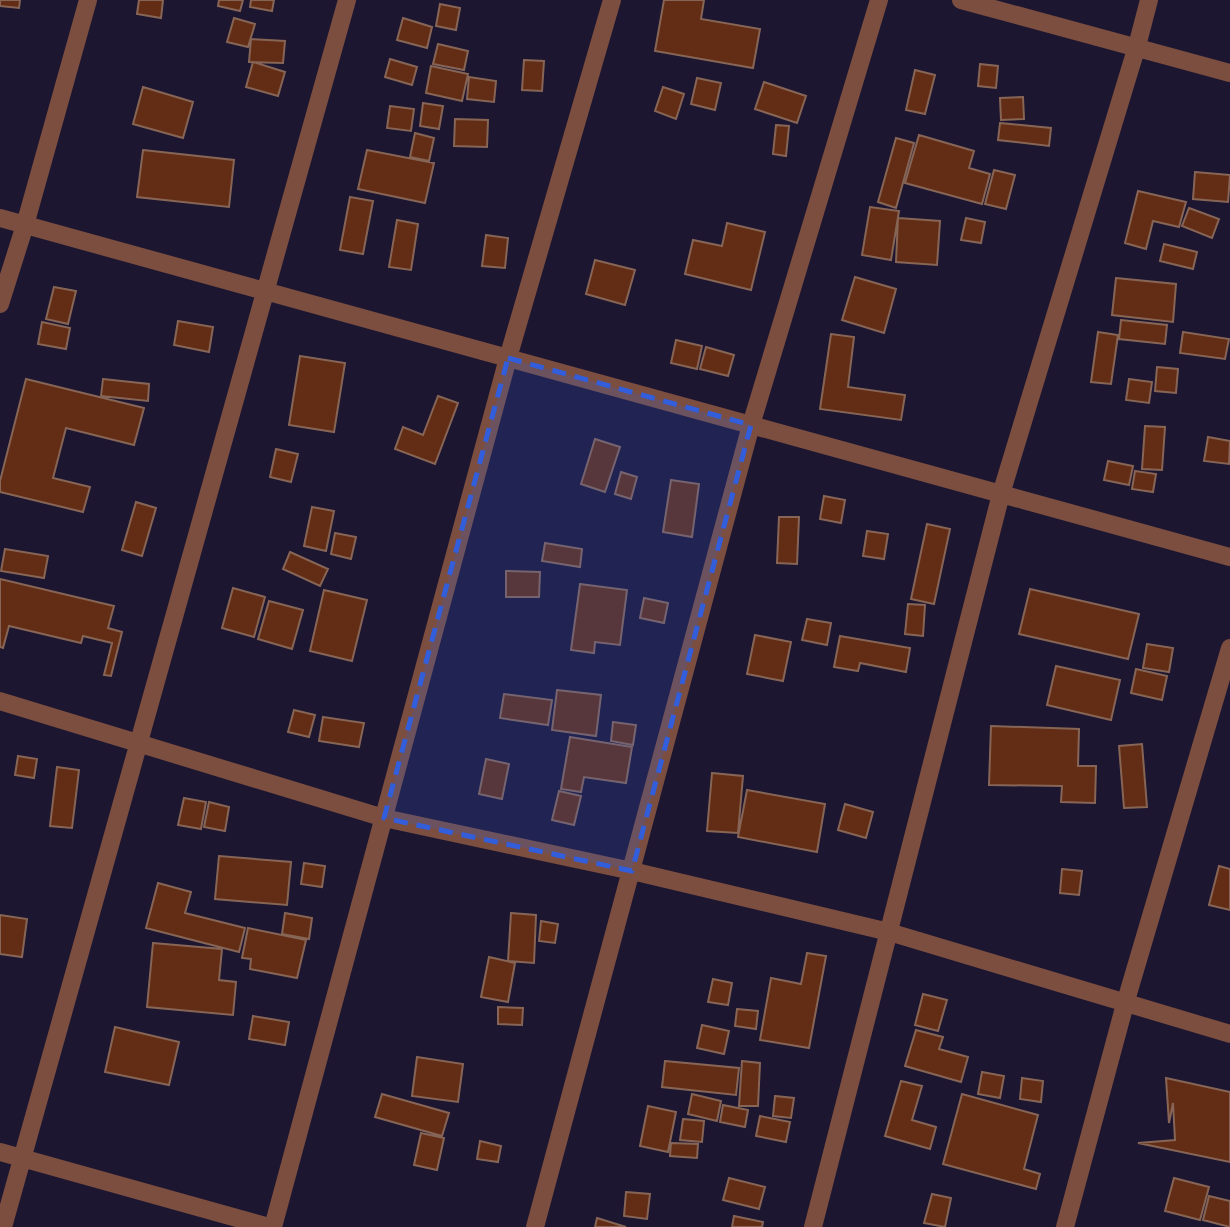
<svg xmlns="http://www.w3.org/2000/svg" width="1230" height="1227" font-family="Cabin,sans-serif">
<rect width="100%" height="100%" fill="#1d1630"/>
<path fill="#622d14" stroke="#876556" stroke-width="2" d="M0,0H20L19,8L0,6Z
M139,0H163L161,18L137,14Z
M219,0H243L240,11L218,6Z
M251,0H274L272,11L250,7Z
M664,0H704L701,19L760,29L753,68L655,51Z
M440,4L460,8L456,30L436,26Z
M234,18L255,24L248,47L227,42Z
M403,18L432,27L427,48L397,40Z
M251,39L285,41L283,63L249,62Z
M438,44L468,51L464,70L433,64Z
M390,59L417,67L412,85L385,77Z
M524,60L544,61L542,91L522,90Z
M253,62L285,72L278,96L246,87Z
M980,64L998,66L996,88L978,86Z
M431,66L468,74L462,101L426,93Z
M915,70L935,75L925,114L906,110Z
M469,77L496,81L494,102L467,99Z
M697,78L721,83L715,110L691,104Z
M764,82L806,96L797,123L755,109Z
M143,87L193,102L183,138L133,124Z
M663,87L684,94L676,119L655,111Z
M1023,97L1024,119L1001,120L1000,98Z
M423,103L443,106L439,129L420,126Z
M390,106L414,109L411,131L387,128Z
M455,119L488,120L487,147L454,146Z
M1000,123L1051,128L1049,146L998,140Z
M776,125L789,126L786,156L773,154Z
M415,133L434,138L429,161L410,157Z
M919,135L974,151L969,168L990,174L982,204L905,183Z
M896,138L914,143L896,208L878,202Z
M143,150L234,160L229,207L137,197Z
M367,150L434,163L425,203L358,189Z
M994,170L1015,175L1006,209L985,204Z
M1195,172L1230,175L1228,202L1193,199Z
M1138,191L1186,202L1179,227L1153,221L1146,249L1125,243Z
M350,197L373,201L363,254L340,250Z
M870,207L899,211L891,260L862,255Z
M1189,208L1219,219L1212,238L1182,226Z
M898,218L940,221L937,265L896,262Z
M966,218L985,222L981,243L961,240Z
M397,220L418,224L411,270L389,267Z
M727,223L765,232L751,290L685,274L693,240L722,246Z
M486,235L508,238L505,268L482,266Z
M1164,244L1197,252L1193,269L1160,261Z
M595,260L635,270L625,305L586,294Z
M855,277L896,289L884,333L842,320Z
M1116,278L1176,284L1173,322L1112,315Z
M54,287L76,291L68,324L46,319Z
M1121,320L1167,325L1165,344L1119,339Z
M178,321L213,327L209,352L174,345Z
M42,322L70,328L66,349L38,344Z
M1098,332L1118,335L1111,384L1091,382Z
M1183,332L1229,339L1225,359L1180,353Z
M831,334L854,337L848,387L905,395L901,420L820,409Z
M676,340L702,346L697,369L671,363Z
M706,347L734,355L728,376L700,369Z
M300,356L345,363L334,432L289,425Z
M1157,367L1178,369L1176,393L1155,391Z
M26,379L144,408L134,445L66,428L53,478L90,487L83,512L0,492V481Z
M103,379L149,384L148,401L101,396Z
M1129,379L1152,382L1149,403L1126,400Z
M438,396L458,403L435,464L395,449L403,427L423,435Z
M1145,426L1165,427L1162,470L1142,469Z
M1208,437L1230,441L1229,464L1204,461Z
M595,439L620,447L605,492L581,484Z
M276,449L298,454L291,482L270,477Z
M1108,461L1133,466L1129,485L1104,480Z
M1135,471L1156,474L1153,492L1132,489Z
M621,472L637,477L631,499L615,494Z
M671,480L699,484L692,537L663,532Z
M824,496L845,500L841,523L820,519Z
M136,502L156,508L142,556L122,550Z
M312,507L334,511L326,551L304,546Z
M779,517H799L797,564L777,563Z
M927,524L950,529L934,604L911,599Z
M867,531L888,534L884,559L863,556Z
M335,533L356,537L351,559L331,554Z
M545,543L582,549L580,567L542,561Z
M5,549L48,556L44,578L1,571Z
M290,552L328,569L320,586L283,569Z
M506,571L540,572L539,597H506Z
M0,579L114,606L108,628L122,632L111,676L104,675L112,643L83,636L81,643L9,626L3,648L0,647Z
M580,584L627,590L620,645L595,642L594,653L571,650Z
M233,588L265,597L254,637L222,628Z
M1030,589L1139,614L1128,659L1019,634Z
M324,590L367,600L352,661L310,651Z
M644,598L668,603L664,623L640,618Z
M269,601L303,610L292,649L258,639Z
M908,604L925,605L923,636L905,634Z
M807,619L831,623L827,645L802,640Z
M755,635L791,642L783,681L747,674Z
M840,636L910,648L906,672L860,663L858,671L834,667Z
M1147,644L1173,648L1169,672L1143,668Z
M1056,666L1120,680L1111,720L1047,705Z
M1136,669L1167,676L1162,700L1131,693Z
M557,690L601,695L596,736L552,730Z
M504,694L552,700L548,725L500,718Z
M294,710L315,715L309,737L288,732Z
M323,717L364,723L359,747L319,741Z
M613,722L636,725L633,745L611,741Z
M991,726L1079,729L1078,766H1096L1095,803L1061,802L1062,786L989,785Z
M570,737L632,747L626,783L584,777L581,792L561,789Z
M1142,744L1147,807L1124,808L1119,746Z
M18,756L37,759L34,778L15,775Z
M486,759L509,764L502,799L479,794Z
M57,767L79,770L72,828L50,826Z
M712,773L743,776L738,833L707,831Z
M747,790L825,804L817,852L738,837Z
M559,791L581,796L574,825L552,820Z
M184,798L206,802L201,829L178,825Z
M209,802L229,807L225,831L204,827Z
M845,804L873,812L866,838L838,830Z
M219,856L291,862L287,905L215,899Z
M304,863L325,866L322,887L301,884Z
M1219,866L1230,869V910L1209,905Z
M1062,869L1082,871L1079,895L1060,893Z
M158,883L191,892L185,913L245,928L239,952L146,928Z
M285,913L312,918L309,939L282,934Z
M511,913L536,915L534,963L508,961Z
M0,915L27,919L22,957L0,954Z
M541,921L558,924L555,943L539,941Z
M248,928L306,940L297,978L250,969L251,959L242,958Z
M153,943L222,949L219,980L236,982L233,1015L147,1007Z
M807,953L826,956L809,1048L760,1040L771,978L801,984Z
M489,957L515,963L508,1002L481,997Z
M713,979L732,983L728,1005L708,1002Z
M923,994L947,1000L938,1031L915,1025Z
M498,1007L523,1008L522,1025L498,1024Z
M737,1009L758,1011L756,1029L735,1026Z
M253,1016L289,1022L285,1045L249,1039Z
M702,1025L729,1031L724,1054L697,1048Z
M115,1027L179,1042L169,1085L105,1072Z
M916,1030L943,1037L939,1049L968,1057L961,1082L905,1066Z
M417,1057L463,1064L458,1102L412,1096Z
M665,1061L739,1068L736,1095L662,1087Z
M742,1061L760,1063L758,1106H739Z
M982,1072L1004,1076L1000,1098L978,1094Z
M1022,1078L1043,1081L1041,1102L1020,1099Z
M1166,1078L1230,1092V1162L1138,1143L1175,1140L1173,1103L1169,1123Z
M901,1081L922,1086L912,1120L936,1127L930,1149L885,1136Z
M382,1094L449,1113L442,1136L375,1117Z
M692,1094L721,1101L717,1121L688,1114Z
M962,1094L1038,1115L1024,1169L1040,1174L1036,1189L943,1164Z
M775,1096L794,1098L791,1118L773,1116Z
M723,1105L748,1110L745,1127L720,1122Z
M648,1106L676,1112L668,1152L640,1146Z
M760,1116L790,1122L786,1142L756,1136Z
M683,1119L704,1121L702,1142L680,1140Z
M421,1133L444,1138L437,1170L414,1165Z
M480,1141L501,1146L498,1162L477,1159Z
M671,1143L698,1144L697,1158L670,1156Z
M729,1178L765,1187L759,1209L723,1200Z
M1174,1178L1209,1187L1200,1220L1165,1211Z
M626,1192L650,1194L647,1219L624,1216Z
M932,1194L951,1198L945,1227L924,1223Z
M1209,1196L1230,1201V1227L1203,1220Z
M734,1216L763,1222L762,1227H732Z
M597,1218L626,1227H595Z"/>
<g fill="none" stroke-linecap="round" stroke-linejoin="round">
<path stroke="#7b4e40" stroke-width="18" d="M961,0L1230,73
M0,218L1230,557
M0,304L25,225L88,0
M0,701L384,818L632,871L889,932L1230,1034
M0,1152L269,1227
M3,1227L347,0
M273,1227L508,358L612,0
M535,1227L751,425L879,0
M813,1227L1001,494L1137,46L1149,0
M1065,1227L1125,1004L1230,648"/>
</g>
<path fill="#325edc" fill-opacity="0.2" stroke="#325edc" stroke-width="5" stroke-dasharray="14 9" stroke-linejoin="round" d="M508,358L751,425L632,871L384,818Z"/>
</svg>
